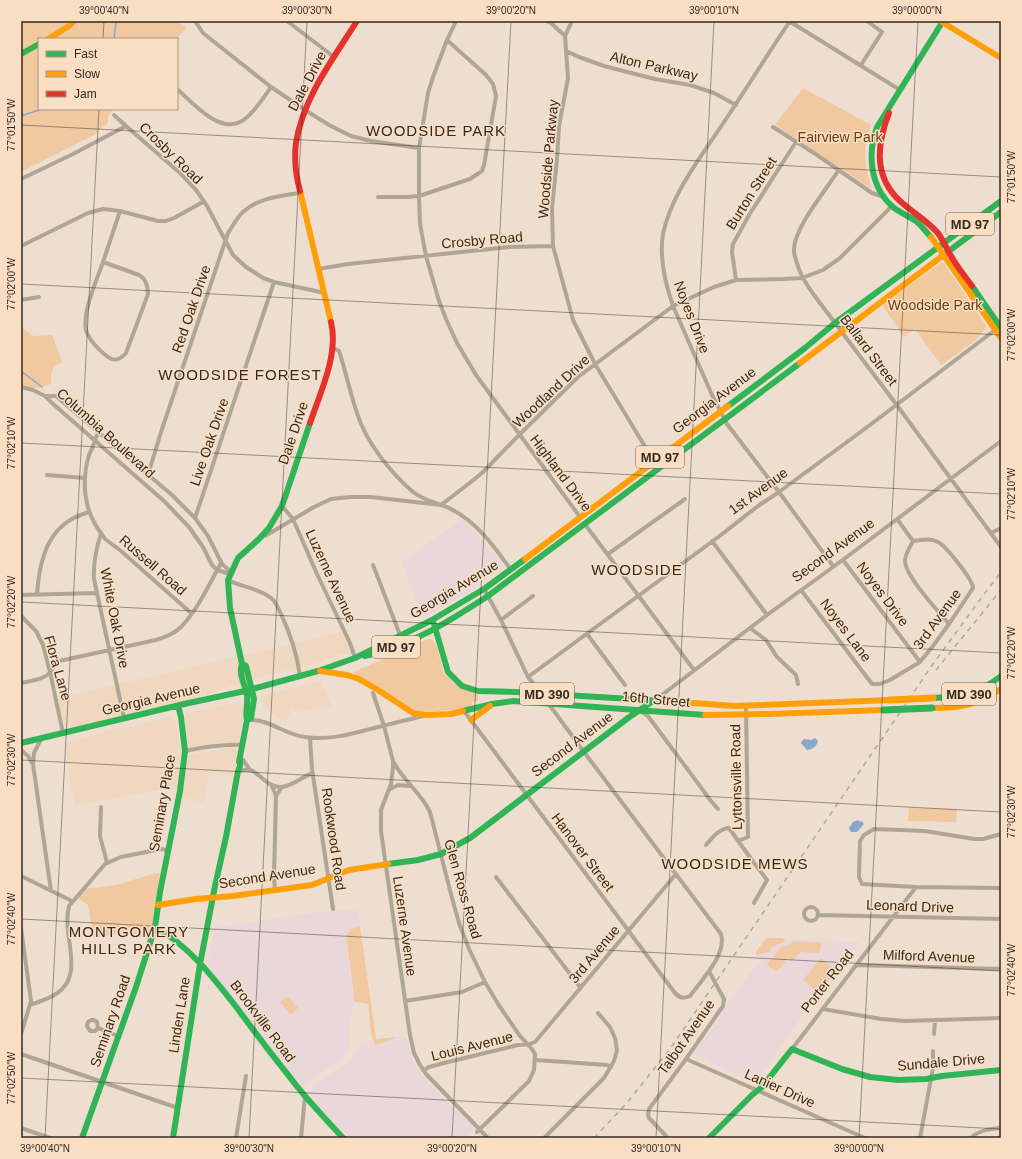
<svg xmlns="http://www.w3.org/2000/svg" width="1022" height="1159" font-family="Helvetica,sans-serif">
<rect width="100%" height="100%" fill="#edded0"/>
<path fill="#f0d8c0" d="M343,631L351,653L339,655L317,663L256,678L180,703L66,730L58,699L114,685L236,657Z
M321,680L331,706L295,712L292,709L285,722L263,705V696Z
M239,702L245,707L239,742L188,748L185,717L186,713Z
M170,717L177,722L180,761L178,786L75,806L70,783L65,743L118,728L134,726Z
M234,747L238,750L233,776L209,772L204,802L180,798L188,755Z"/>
<path fill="#ead7d9" d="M462,519L470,525L503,566L474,589L422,619L402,562Z
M358,909L360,926L350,930L346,935L355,1002L349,1022L350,1047L339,1063L311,1078L304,1089L210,969L208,965L207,959L210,954L214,928L309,913Z
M766,938L860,942L815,998L755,1083L698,1057L694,1052L717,1022L731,999L757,964L761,963L763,960L756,954V952Z
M405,1036L413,1062L421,1075L454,1109L459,1112L476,1129L465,1138H347L309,1094L318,1081L347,1064L360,1046L377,1039Z"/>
<path fill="#f0c9a1" d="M21,21H175L187,27L177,39H39V109H113L108,117V123L100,129L96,134L21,172Z
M803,88L871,125C863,151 864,163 872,189L775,125Z
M943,262L986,326L985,330L973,342L941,365L915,329L904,337L882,305L941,263Z
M21,326L32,336L52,335L62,362L53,367L52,374H51V384L39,388H21Z
M428,639H432L436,644L444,674L460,688L478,694V701L472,702V706L457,710L414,712L356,676L354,672Z
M909,808L957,809L956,822L908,821Z
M156,873H160L153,916V927L149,940L130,932L94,938L88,905L77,898L85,889L116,885Z
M360,926L376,1039L395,1037L391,1040L375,1045L371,1033L368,1004L365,1003L355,1002L346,935L350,930Z
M766,938H783L785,941L771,948V951L757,955L756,954V952Z
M794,941L822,943L819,953L801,952L792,961L788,958L777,972L767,965L778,950L783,946H788Z
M821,958L837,971L819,993L803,980Z
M286,997L290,998L298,1008L291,1015L280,1002Z"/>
<path fill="#8aa7cf" d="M815,738L818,741C817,746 812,750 807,750L801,743V742L804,739L811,740Z
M858,820L860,822L862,821L864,824L857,832H851L849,828L853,822Z"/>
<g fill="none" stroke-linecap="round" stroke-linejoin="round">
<path stroke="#8aa7cf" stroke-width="1.5" d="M114,39L116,21
M21,116L42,109
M21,371L42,387"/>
<path stroke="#b0a694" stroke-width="4" d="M195,21L203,33L213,41L271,87L305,110L329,125L351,136L371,141L419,148
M287,21L334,57
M456,21L447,40L433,77L428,93L419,148V196L420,224L426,256L439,301L446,319L457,343L476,375L580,517
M547,21L551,23L565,36
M572,21L565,36L568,78L559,126L557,159L552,208L553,246L573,320L595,364L658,468
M789,21L900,90
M790,21C767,55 745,91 722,125C700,158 671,195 663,234C659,258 665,283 673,306L712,395L727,424L779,492L833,566
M566,51L579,57L604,66L655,79L690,85L714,93L736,105
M861,65L882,32L867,21
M177,89C192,102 218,133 240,122C250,118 265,96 271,87
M114,115L126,126
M773,127L817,155L872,193L884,197
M838,171C826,190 793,229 794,251C794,254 795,257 796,260C800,275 805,282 814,295L896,404L1001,547
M21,179L73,154L126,126L180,173L196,190L207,206L233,255L246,267L263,278L274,282L325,293
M378,197H408L419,196L470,179L482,171L484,165L496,96L493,84L486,75L447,40
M21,246L88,213L103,209L120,211L158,221H166L174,218L203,202
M103,262L139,275C146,279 148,286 148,294L126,353C121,359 114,362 108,357C100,351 91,342 87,333C80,316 97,280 103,262Z
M103,262L120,211
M318,269L348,264L509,247L553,246
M736,280L732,252L733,244L749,215L796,142
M21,300L39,297
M333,348L339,351C346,372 350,393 357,413C366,442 390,472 413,492C423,500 437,503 449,508C476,521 494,546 511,570
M21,387L33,390L45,396L52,403L164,501L189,527L203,547L212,565L217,570L230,574
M45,396H56L172,495L195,518L208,536L222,564L230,571
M99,432C95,438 95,440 93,446C92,449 90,452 89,455C81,482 84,511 101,533C96,549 93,563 94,579L124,718
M47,475L85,478
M148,475L162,429L228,233C233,226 237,217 243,212C258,198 280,196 300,193
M282,506L293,519L317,574L350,643L355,658
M195,518L274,282
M897,519L913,541C910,547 905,554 905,561C905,576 939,612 949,624
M584,523L694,670
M101,533L105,539L121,551L191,613
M991,533L1001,528
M265,536L314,507L331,499L350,497H371L441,505L471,482L483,472L519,435L578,377L673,306L714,287L736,280L784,279L802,278L823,270L840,258L892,206
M712,541L767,615
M608,554L685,499
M843,560L920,662
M373,565L400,635
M228,580C241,587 259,588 271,598C276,602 278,608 281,614C290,633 297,654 300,676
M484,589L501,620L528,677L541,693
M801,590L872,684H880L890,680L920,662L933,646L949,624L973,588C973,580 946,546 938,542C930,538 922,540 913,541
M37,594C39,566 45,534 72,519C77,516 83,514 89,512
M21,595L96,593
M21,616L36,631L43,645L50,672L63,733
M501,620L533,596
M750,628L766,640L777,657L796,675L798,684
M587,634L625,685
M528,677L717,538L758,506L779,492L870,425L995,330
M21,683C30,681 45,680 51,671C54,667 54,664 59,661L156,640C165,637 174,634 181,627C197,611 210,583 221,563
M373,693L384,726L393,761V767L391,784L381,810V831L410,1035L414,1053L420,1065L426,1074L488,1138
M654,701L767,615L844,559L1001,441
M464,711L675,993C680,998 683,999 690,996C702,979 727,955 721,934L584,752L548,703
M642,712L648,716L711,801L718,809
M250,720C269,719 285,735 305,737C329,741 355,733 378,727C393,723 408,720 423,716
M310,738L312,769L333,909
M41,739L34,753L33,764L51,891
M21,750L28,756L32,763
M185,751C204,747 223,744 243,745
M240,759L243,760L250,770
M394,763C404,781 421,793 430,812L452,898L459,923L469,949L485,982L498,1004L520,1036L532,1049L535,1054L534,1070L529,1081L477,1132
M238,771C243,770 247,769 251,770C261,775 269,788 281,787C291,787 303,776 313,773
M272,786L276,796L282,787
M390,789L398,785L410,786
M101,807L100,836L107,863
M1001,834L983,839H974L925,831L874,829L864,835L860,841L859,877L862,884L916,887L1001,888
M738,841L748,837L746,706
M706,845C712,838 720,828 729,828L754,863L767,880L754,903
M21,876L72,901
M496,877L580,987
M275,890L274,877L276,796
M804 914a7 7 0 1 1 14 0a7 7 0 1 1-14 0Z
M818,915L1001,919
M21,928L31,1001L21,1034
M857,965L1001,969
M405,1001L462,992L485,982
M30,1005C39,1002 48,999 56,994C79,980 70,952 68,931C67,922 67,914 69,906L105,864L121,857L161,849L167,850
M823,1009L881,1019L905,1021L1001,1018
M98,1028L97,1022C93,1018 87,1020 87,1026L90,1031H95L98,1028L118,1036
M934,1034L935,1020
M792,1049L916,887
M21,1054L178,1108
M686,1059L865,1138
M536,1060L607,1065L611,1067
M424,1070L429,1067L444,1063L518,1045L530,1044L535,1042L676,874
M21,1128L50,1138
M236,1138L246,1076
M301,1138L305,1096
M544,1138L604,1078L614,1061L617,1050L615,1038L610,1027L598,1013
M668,1138L649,1118L648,1115L649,1109L686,1059L723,1006L724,999
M920,1138L933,1068V1051
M971,1138C979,1130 990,1129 1001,1128"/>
<path stroke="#30b455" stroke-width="6" d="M21,54L39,44
M931,237C926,232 922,226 916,221C909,216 900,213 893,207C870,187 867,154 877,127L943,21
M941,257L1001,212
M972,286L1001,328
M728,406L805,348L835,323L1001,201
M434,624L448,672L462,686L478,691L516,692L664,701
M365,656C412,645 448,622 488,596L800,363
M933,698C960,697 980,693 1001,676
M463,711L492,704L513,701L705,715
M247,720L251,718L254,699L246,666L242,664L230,608L228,580L238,558L259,539L269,528L282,506L310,423
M21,743L184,704L245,691L318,671L355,658L432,620L484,589L525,559
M239,762L247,720C245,714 248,703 247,695C245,685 238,673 242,664
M388,864L418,860L441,854L470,838L628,718L653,701
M155,927C189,946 213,977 237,1008C254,1031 271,1054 289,1076C305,1098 325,1118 343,1138
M82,1138L136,987L155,927L160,892L180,791L185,751L181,717L178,706
M173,1138L200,964L215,886L226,837L238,771L240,766V759
M709,1138L752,1095L762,1087L792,1049L842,1069L870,1077L898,1080L926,1079L942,1076L1001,1070"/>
<path stroke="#ff9f0a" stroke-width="6" d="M942,22L1001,58
M48,39L69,26L74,21
M300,191L331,322
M931,237L1001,338
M800,363L941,257
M525,559L728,406
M320,671L347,675L359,679L378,690L413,713L426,715L451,714L463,711
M664,701L735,706L890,700
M932,708C961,708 977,705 1001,689
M705,715L769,714L884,710
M471,720L490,706
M158,905L196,899L233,896L312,885L349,870L388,864"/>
<path stroke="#e5322d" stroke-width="6" d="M889,113C877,144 873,176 900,201C912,212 926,220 937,232C943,239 946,248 951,256C957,267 965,276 972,286
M300,191C296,176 294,159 296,143C303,98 333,59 357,21
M310,423C320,393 339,354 331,322"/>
<path stroke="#b2a89a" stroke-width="1.5" stroke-dasharray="5 5" stroke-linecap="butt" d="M936,670L1001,590
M594,1138L626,1104L670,1049L933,664L979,601L1001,572"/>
<path stroke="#b0a694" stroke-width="4" d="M710,973L724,999"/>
<path stroke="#30b455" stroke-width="7" d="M884,710L932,708"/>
<path stroke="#ff9f0a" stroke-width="7" d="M890,700L933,698"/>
</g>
<path fill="none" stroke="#342a20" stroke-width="1" stroke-opacity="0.45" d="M103,39L104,21M21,125L1001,177M21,284L1001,335M21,443L1001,494M21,602L1001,653M21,760L1001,812M21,919L1001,971M21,1078L1001,1129M45,1138L99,109M249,1138L307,21M452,1138L511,21M656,1138L714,21M859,1138L918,21"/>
<g text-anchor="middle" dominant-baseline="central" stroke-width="3" stroke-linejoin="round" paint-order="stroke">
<g fill="#f9dec4" stroke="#6f6051" stroke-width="1">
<rect x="946" y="213" width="48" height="22" rx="3"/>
<rect x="636" y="446" width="48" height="22" rx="3"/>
<rect x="372" y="636" width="48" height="22" rx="3"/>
<rect x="520" y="683" width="54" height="22" rx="3"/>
<rect x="942" y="683" width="54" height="22" rx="3"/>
</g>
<g font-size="13" font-weight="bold" fill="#342a20">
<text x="970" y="224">MD 97</text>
<text x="660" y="457">MD 97</text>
<text x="396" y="647">MD 97</text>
<text x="547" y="694">MD 390</text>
<text x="969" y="694">MD 390</text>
</g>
<g font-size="14" fill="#342a20" stroke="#f9dec4">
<text transform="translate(654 66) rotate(13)">Alton Parkway</text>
<text transform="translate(307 81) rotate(-62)">Dale Drive</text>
<text transform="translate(171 153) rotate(44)">Crosby Road</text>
<text transform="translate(548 159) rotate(-85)">Woodside Parkway</text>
<text transform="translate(751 193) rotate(-58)">Burton Street</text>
<text transform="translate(482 240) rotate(-5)">Crosby Road</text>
<text transform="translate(191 309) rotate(-71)">Red Oak Drive</text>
<text transform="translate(692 317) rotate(69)">Noyes Drive</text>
<text transform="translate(869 350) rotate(53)">Ballard Street</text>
<text transform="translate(551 391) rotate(-43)">Woodland Drive</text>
<text transform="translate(714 400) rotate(-37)">Georgia Avenue</text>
<text transform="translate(106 433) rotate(42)">Columbia Boulevard</text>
<text transform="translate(293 433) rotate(-71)">Dale Drive</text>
<text transform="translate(209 442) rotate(-71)">Live Oak Drive</text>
<text transform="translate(561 473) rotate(53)">Highland Drive</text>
<text transform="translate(758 491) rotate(-36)">1st Avenue</text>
<text transform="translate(833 550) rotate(-36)">Second Avenue</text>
<text transform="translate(153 565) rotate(41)">Russell Road</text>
<text transform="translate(331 576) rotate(65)">Luzerne Avenue</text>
<text transform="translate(454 589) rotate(-31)">Georgia Avenue</text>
<text transform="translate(883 594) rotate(53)">Noyes Drive</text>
<text transform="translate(115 618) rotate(79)">White Oak Drive</text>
<text transform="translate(937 619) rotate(-54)">3rd Avenue</text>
<text transform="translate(846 630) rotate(53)">Noyes Lane</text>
<text transform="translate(58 668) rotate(74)">Flora Lane</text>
<text transform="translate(151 699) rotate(-13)">Georgia Avenue</text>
<text transform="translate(656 699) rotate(5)">16th Street</text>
<text transform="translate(572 744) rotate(-37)">Second Avenue</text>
<text transform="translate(736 777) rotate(-91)">Lyttonsville Road</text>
<text transform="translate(162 803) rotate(-80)">Seminary Place</text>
<text transform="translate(334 839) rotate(82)">Rookwood Road</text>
<text transform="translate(583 852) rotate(53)">Hanover Street</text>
<text transform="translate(267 876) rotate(-9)">Second Avenue</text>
<text transform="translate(463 889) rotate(74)">Glen Ross Road</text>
<text transform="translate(910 906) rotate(2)">Leonard Drive</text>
<text transform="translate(405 926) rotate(82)">Luzerne Avenue</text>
<text transform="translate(594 954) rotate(-50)">3rd Avenue</text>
<text transform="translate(929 956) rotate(2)">Milford Avenue</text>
<text transform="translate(827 981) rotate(-52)">Porter Road</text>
<text transform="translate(179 1015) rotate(-81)">Linden Lane</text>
<text transform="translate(110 1021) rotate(-71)">Seminary Road</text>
<text transform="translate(263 1021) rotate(53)">Brookville Road</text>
<text transform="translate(686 1037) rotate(-55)">Talbot Avenue</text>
<text transform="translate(472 1046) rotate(-14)">Louis Avenue</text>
<text transform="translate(941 1062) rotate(-5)">Sundale Drive</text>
<text transform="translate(780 1088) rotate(24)">Lanier Drive</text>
</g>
<g font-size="14" fill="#673f0c" stroke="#f9dec4">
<text x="840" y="137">Fairview Park</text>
<text x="935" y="305">Woodside Park</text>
</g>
<g font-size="15" letter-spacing="1" fill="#342a20" stroke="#f9dec4">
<text x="436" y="130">WOODSIDE PARK</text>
<text x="240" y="374">WOODSIDE FOREST</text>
<text x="637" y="569">WOODSIDE</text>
<text x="735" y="863">WOODSIDE MEWS</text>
<text x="129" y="931">MONTGOMERY<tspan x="129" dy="17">HILLS PARK</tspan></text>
</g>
</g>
<rect width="1022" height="1159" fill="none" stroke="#f9dec4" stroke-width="44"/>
<rect x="38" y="38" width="140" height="72" fill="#f9dec4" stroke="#aa9682"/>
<rect x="46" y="51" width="20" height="6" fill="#30b455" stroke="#aa9682"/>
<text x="74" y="58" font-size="12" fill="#342a20">Fast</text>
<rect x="46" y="71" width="20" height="6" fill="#ff9f0a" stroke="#aa9682"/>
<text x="74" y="78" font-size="12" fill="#342a20">Slow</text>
<rect x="46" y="91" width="20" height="6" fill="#e5322d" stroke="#aa9682"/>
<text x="74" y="98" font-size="12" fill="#342a20">Jam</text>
<rect x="22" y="22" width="978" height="1115" fill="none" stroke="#342a20" stroke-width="1.5"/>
<g font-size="10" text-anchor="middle" fill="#342a20">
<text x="104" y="14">39°00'40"N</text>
<text x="307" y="14">39°00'30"N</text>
<text x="511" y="14">39°00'20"N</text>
<text x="714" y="14">39°00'10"N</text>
<text x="917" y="14">39°00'00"N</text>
<text transform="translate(11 125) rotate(-90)" y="4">77°01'50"W</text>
<text transform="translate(1011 177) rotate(-90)" y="4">77°01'50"W</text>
<text transform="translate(11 284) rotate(-90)" y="4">77°02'00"W</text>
<text transform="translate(1011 335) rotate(-90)" y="4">77°02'00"W</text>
<text transform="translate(11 443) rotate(-90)" y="4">77°02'10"W</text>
<text transform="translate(1011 494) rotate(-90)" y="4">77°02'10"W</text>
<text transform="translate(11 602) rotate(-90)" y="4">77°02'20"W</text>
<text transform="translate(1011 653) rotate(-90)" y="4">77°02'20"W</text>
<text transform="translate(11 760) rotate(-90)" y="4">77°02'30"W</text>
<text transform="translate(1011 812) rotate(-90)" y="4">77°02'30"W</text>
<text transform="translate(11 919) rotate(-90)" y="4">77°02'40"W</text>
<text transform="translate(1011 970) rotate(-90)" y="4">77°02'40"W</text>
<text transform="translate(11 1078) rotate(-90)" y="4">77°02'50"W</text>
<text x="45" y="1152">39°00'40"N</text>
<text x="249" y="1152">39°00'30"N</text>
<text x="452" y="1152">39°00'20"N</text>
<text x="656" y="1152">39°00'10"N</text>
<text x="859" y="1152">39°00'00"N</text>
</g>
</svg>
